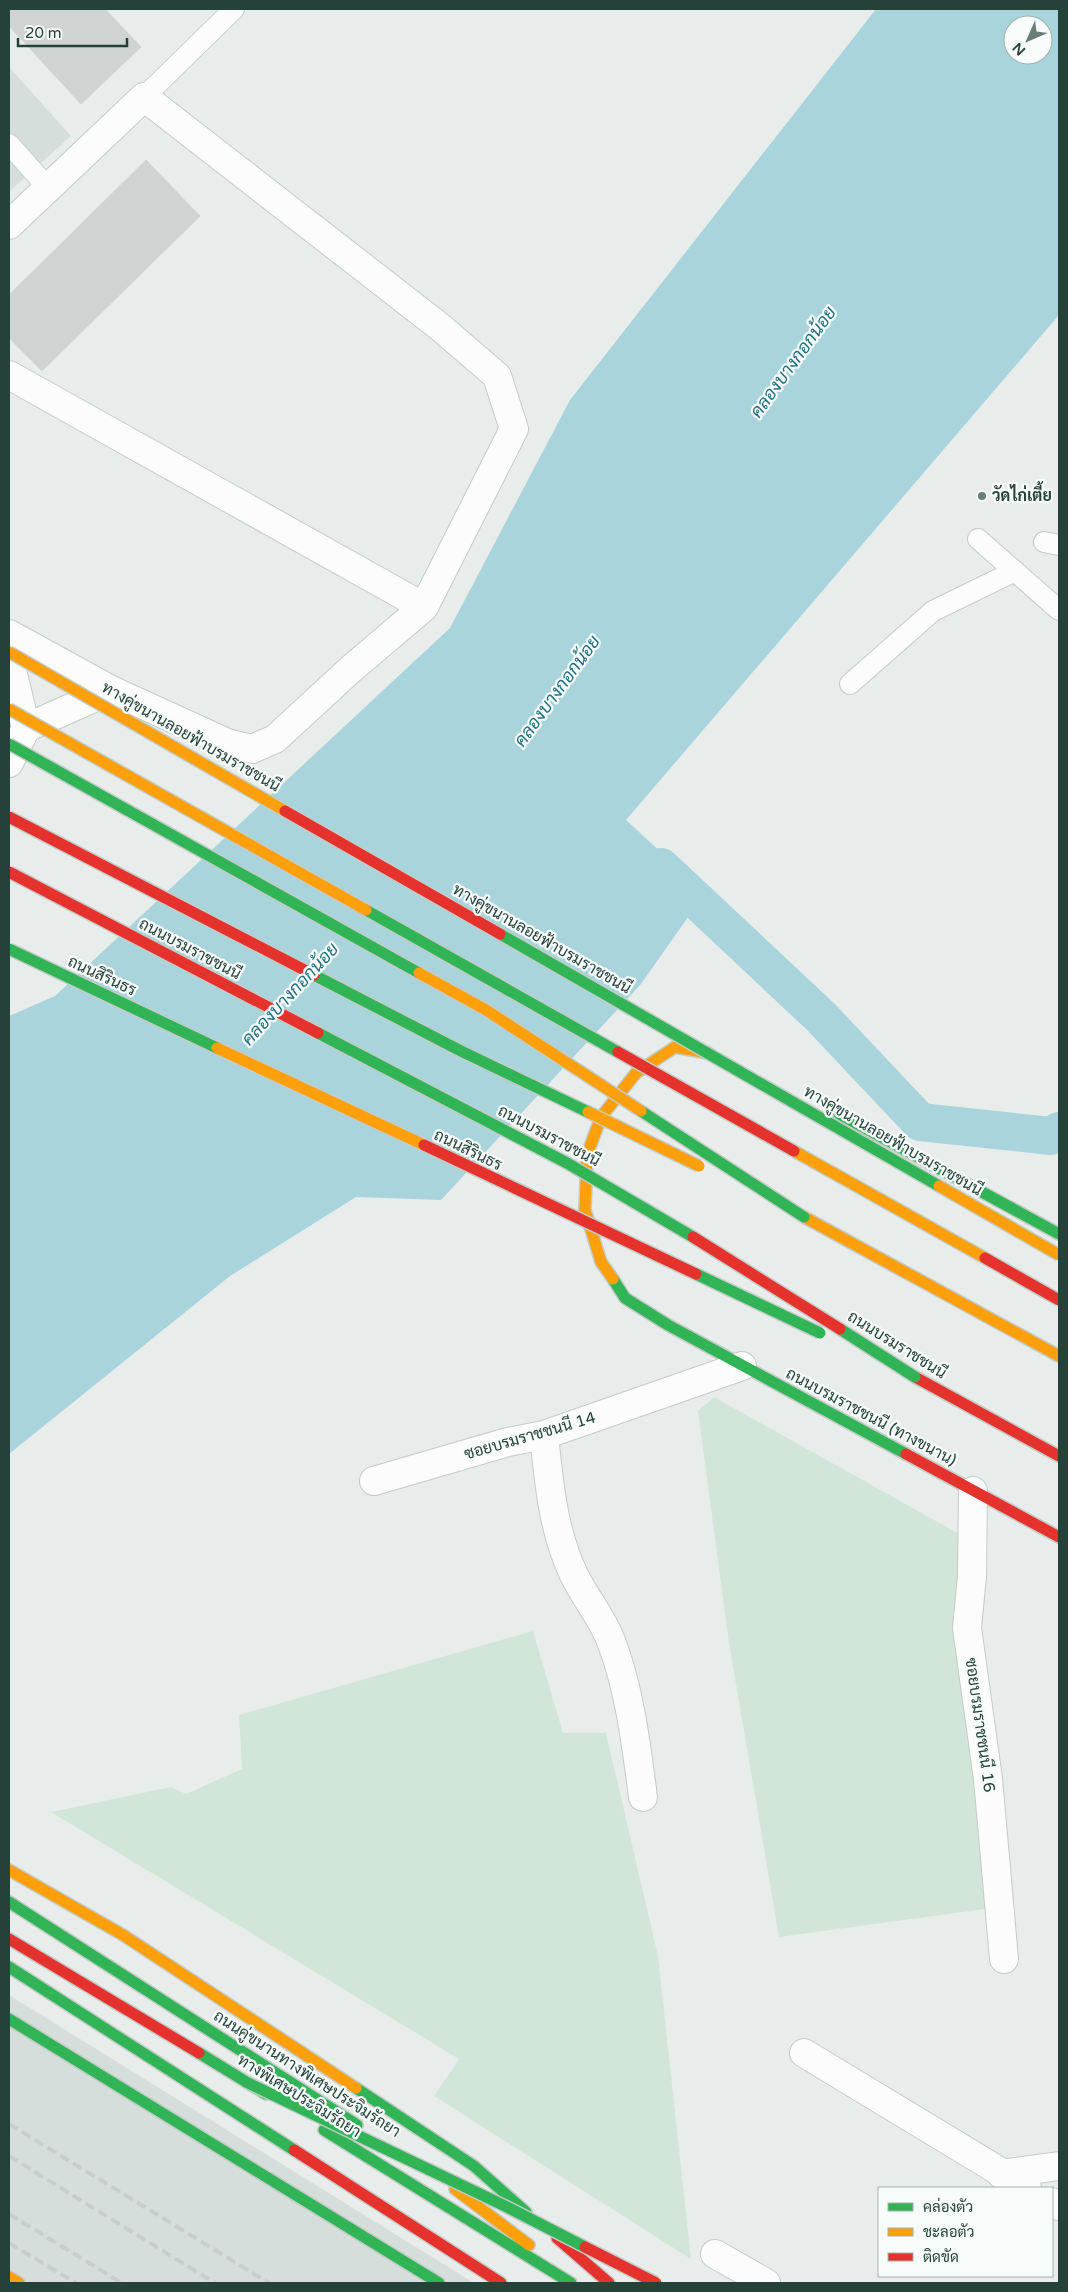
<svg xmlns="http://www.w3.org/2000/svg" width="1068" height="2292" font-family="'Varela Round',Sarabun,sans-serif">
<rect width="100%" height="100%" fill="#e8edeb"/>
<path fill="#d6dedb" d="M9,67L71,136L9,192Z
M9,1995L474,2283H29L9,2271Z"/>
<path fill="#d1e6d8" d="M714,1397L961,1535L985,1909L779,1937L729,1643L698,1411Z
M533,1631L563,1733H606L658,1956L691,2259L434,2096L459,2059L51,1812L171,1787L186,1794L242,1769L239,1715Z"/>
<path fill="#a9d4db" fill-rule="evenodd" d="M876,9H1059V315L626,820L705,893L641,984L441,1200L356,1197L230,1276L9,1454V1016L55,996L450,628L570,400ZM1013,25H1043V55H1013Z"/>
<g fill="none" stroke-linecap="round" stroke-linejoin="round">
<path stroke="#a9d4db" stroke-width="38" d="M661,867L821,1017L920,1122L1051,1136L1059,1131"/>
</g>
<path fill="#cfd4d2" stroke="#d1d6d4" d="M9,9H105L141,47L81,104L9,26Z
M146,160L200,216L42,371L9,338V295Z"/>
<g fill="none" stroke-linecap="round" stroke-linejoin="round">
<g stroke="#c5cac8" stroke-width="22">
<path id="lane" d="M144,97L234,9
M9,144L49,189
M978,539L1059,610
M1044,542L1059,545
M850,684L933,611L1015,571"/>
</g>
<g stroke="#c5cac8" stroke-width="30">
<path id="street" d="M9,225L144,97L440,327L497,376L514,429L424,607L351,669L275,739L252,749L227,743L111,690L9,634
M9,375L424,607
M9,658L26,728L9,763
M26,728L109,691
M544,1435C549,1483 553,1531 574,1575C585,1598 602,1617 611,1641C630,1691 636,1744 643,1797
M374,1481L508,1442L544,1435L742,1366
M973,1491L972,1576L967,1628L988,1779L1004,1959
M804,2053L1027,2188
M1001,2174L1059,2166
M1052,2202L1059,2206
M715,2254L766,2283"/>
</g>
<g stroke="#c3cbc8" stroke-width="14">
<path id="fast" d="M839,1114L1059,1234
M613,1279L625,1298L668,1325L906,1454
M9,1902L357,2125
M9,1967L294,2150
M9,2019L439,2283
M199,2053L266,2094
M356,2088L474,2166L526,2212
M324,2130L571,2283"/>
</g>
<g stroke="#c3cbc8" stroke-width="14">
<path id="slow" d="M804,1217L1059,1356
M613,1279L601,1262L585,1210L587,1155L601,1117L636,1073L675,1047L708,1053
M9,1870L123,1935L356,2088
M455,2189L529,2245
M9,2277L19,2283"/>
</g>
<g stroke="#c3cbc8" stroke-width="14">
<path id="jam" d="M915,1377L1059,1456
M906,1454L1059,1537
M9,1939L199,2053
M294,2150L501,2283
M557,2238L609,2283"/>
</g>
<use href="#lane" stroke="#fcfcfc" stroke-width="20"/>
<use href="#street" stroke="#fcfcfc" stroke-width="28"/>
<use href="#fast" stroke="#30b455" stroke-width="11"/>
<use href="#slow" stroke="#ff9f0a" stroke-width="11"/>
<use href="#jam" stroke="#e5322d" stroke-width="11"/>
<path stroke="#c9cdcc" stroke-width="4" stroke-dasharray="10 5" stroke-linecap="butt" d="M9,2124L269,2283
M9,2156L215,2283
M9,2214L122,2283
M9,2243L76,2283"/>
<g stroke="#c3ccc9" stroke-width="14" stroke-linecap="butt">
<path id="fast-bridge" d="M9,744L419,973
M366,910L618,1052
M500,934L939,1186
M9,949L217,1048
M314,975L461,1051L588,1112
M318,1033L567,1163L693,1237
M641,1111L804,1217
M696,1274L820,1333
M840,1329L915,1377
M246,2082L505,2206L585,2247"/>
</g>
<g stroke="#c3ccc9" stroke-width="14" stroke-linecap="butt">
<path id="slow-bridge" d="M9,652L285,811
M9,709L366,910
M419,973L486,1010L641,1111
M217,1048L424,1145
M588,1112L699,1166
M794,1151L985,1258
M939,1186L1059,1255"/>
</g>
<g stroke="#c3ccc9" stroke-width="14" stroke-linecap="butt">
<path id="jam-bridge" d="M285,811L500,934
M9,817L314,975
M9,872L318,1033
M618,1052L794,1151
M424,1145L696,1274
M693,1237L840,1329
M985,1258L1059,1300
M585,2247L656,2283"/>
</g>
<use href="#fast-bridge" stroke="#30b455" stroke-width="11"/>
<use href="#slow-bridge" stroke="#ff9f0a" stroke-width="11"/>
<use href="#jam-bridge" stroke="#e5322d" stroke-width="11"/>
</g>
<circle fill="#697e78" stroke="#f7fbf9" stroke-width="2" cx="982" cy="496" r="5"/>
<g text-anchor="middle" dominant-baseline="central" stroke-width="4.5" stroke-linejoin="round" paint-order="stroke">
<g font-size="16" font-weight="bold" fill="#24423a" stroke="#f7fbf9" text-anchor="start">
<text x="992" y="496">วัดไก่เตี้ย</text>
</g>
<g font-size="16" fill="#24423a" stroke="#f7fbf9">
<text transform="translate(191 737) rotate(30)">ทางคู่ขนานลอยฟ้าบรมราชชนนี</text>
<text transform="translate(542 939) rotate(30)">ทางคู่ขนานลอยฟ้าบรมราชชนนี</text>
<text transform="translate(190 949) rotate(28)">ถนนบรมราชชนนี</text>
<text transform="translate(102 976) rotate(25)">ถนนสิรินธร</text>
<text transform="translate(549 1136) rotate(28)">ถนนบรมราชชนนี</text>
<text transform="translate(893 1141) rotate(30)">ทางคู่ขนานลอยฟ้าบรมราชชนนี</text>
<text transform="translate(468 1150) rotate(26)">ถนนสิรินธร</text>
<text transform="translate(897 1345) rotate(32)">ถนนบรมราชชนนี</text>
<text transform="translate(871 1417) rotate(28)">ถนนบรมราชชนนี (ทางขนาน)</text>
<text transform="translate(530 1436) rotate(-16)">ซอยบรมราชชนนี 14</text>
<text transform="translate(980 1725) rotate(82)">ซอยบรมราชชนนี 16</text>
<text transform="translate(307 2074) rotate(33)">ถนนคู่ขนานทางพิเศษประจิมรัถยา</text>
<text transform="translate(299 2096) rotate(32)">ทางพิเศษประจิมรัถยา</text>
</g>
<g font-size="18" font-style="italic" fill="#1c6f80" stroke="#f7fbf9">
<text transform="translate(793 362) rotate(-54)">คลองบางกอกน้อย</text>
<text transform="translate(557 691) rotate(-54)">คลองบางกอกน้อย</text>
<text transform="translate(290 994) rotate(-47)">คลองบางกอกน้อย</text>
</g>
</g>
<rect width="1068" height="2292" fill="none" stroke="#24423a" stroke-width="20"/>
<rect x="878" y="2187" width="175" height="90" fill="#f7fbf9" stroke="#a3b1ad"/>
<rect x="888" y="2203" width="25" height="8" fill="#30b455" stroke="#a3b1ad"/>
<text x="923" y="2212" font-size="15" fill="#24423a">คล่องตัว</text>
<rect x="888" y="2228" width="25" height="8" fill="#ff9f0a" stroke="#a3b1ad"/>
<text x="923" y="2237" font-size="15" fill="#24423a">ชะลอตัว</text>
<rect x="888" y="2253" width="25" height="8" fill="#e5322d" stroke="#a3b1ad"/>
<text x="923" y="2262" font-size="15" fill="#24423a">ติดขัด</text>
<g transform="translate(1028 40) rotate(225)"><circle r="24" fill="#f7fbf9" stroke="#a3b1ad"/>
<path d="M0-4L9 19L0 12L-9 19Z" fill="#697e78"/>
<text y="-8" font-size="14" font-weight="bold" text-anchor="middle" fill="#24423a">N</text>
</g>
<path d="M18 38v8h109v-8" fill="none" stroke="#24423a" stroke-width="2.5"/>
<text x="25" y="38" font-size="15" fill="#24423a" stroke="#f7fbf9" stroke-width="4" paint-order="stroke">20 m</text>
</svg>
